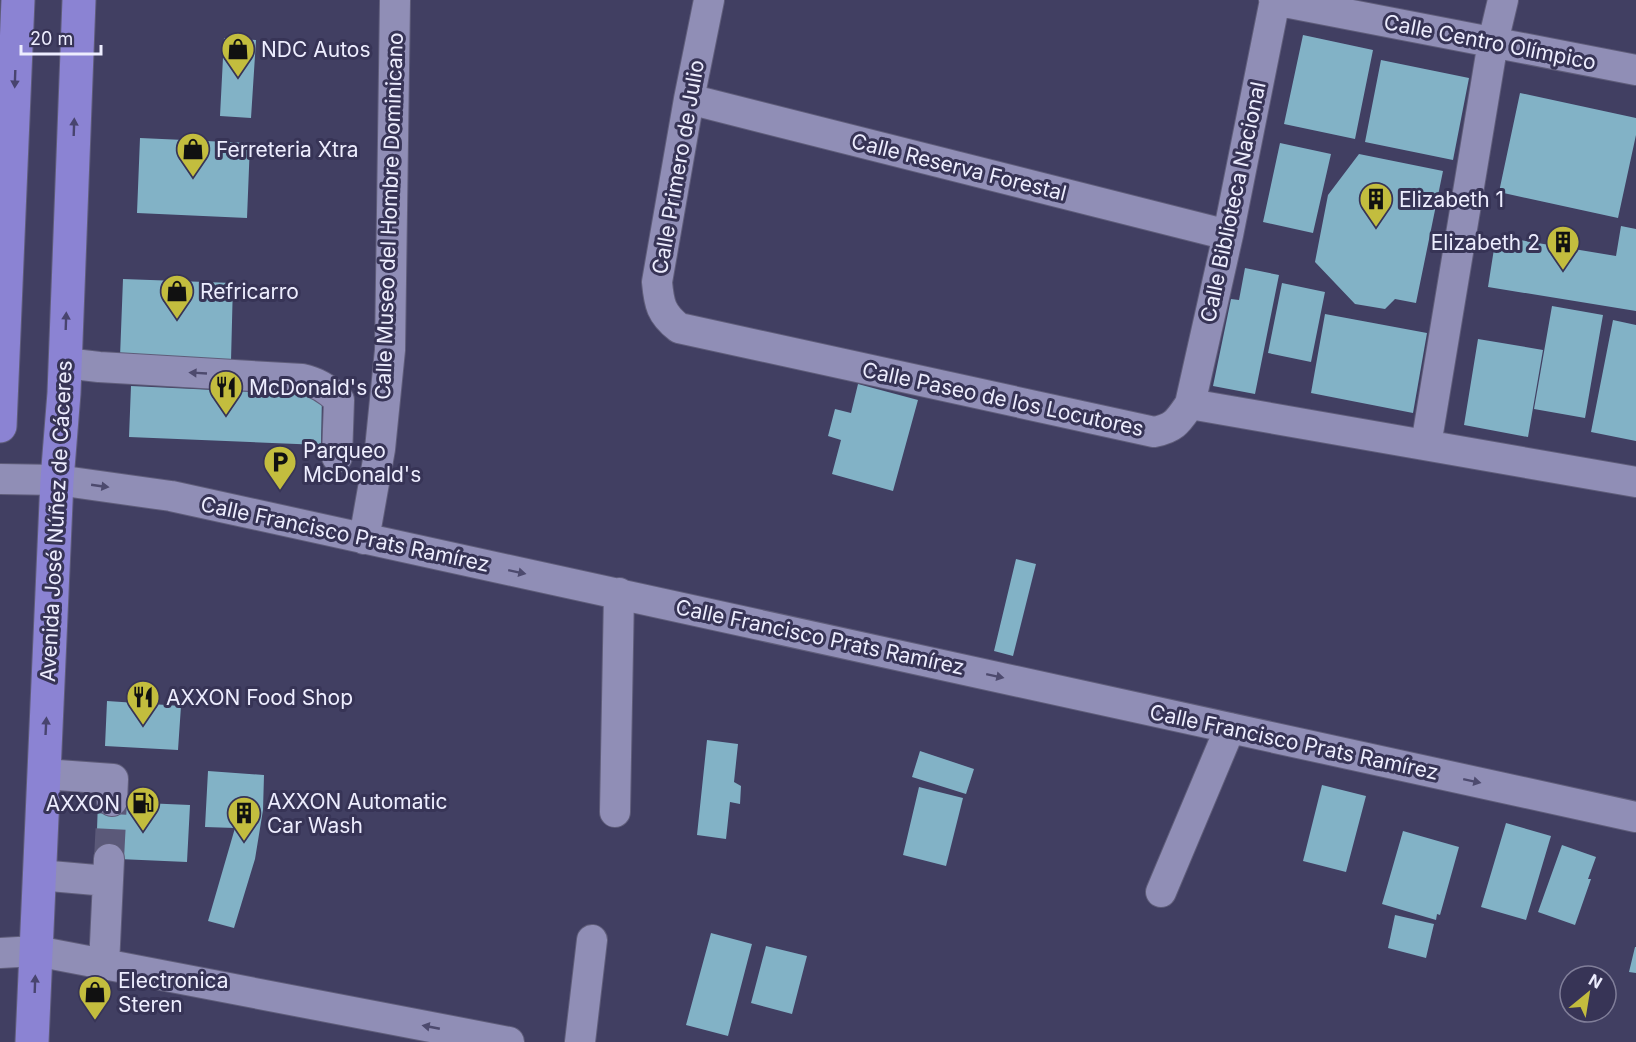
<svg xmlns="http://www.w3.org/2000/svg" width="1636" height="1042" font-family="Inter,sans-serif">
<rect width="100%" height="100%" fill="#413f62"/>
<path fill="#82b2c6" d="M1303,35L1373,50L1355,139L1284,124Z
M224,38L256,40L251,118L220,116Z
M1381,60L1469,78L1453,160L1365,142Z
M1520,93L1636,118V135L1618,218L1499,192Z
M140,138L250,143L247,218L137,213Z
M1280,143L1331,154L1313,233L1263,222Z
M1359,154L1443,171L1416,303L1395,299L1385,309L1355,304L1315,262L1328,195Z
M1621,226L1636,229V311L1488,287L1496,236L1616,256Z
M1245,268L1279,275L1255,394L1213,386L1231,299L1239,300Z
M123,279L233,283L231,361L120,357Z
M1282,283L1325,292L1311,362L1268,353Z
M1552,306L1603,315L1585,418L1534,409Z
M1325,314L1427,333L1413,413L1311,393Z
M1613,320L1636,325V441L1591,432Z
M1478,339L1543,350L1528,437L1464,425Z
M858,384L918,400L893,491L832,474L841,440L828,436L835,409L851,413Z
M131,386L322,395L321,445L129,437Z
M1016,559L1036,564L1013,656L994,651Z
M107,701L181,706L178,750L105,746Z
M707,740L738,744L734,782L741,786L740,804L730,802L726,839L697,835Z
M920,751L974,769L966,794L912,777Z
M208,771L264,775L263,810L255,859L234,928L208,921L235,828L205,827Z
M1322,785L1366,796L1346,872L1303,861Z
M919,787L963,798L946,866L903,855Z
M98,801L190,805L187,862L96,858Z
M1506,823L1551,836L1526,920L1481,907Z
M1403,831L1459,847L1440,915L1437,914L1436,920L1382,904Z
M1562,845L1596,857L1588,879H1591L1575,925L1538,912Z
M1395,915L1434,924L1426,958L1388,948Z
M711,933L752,944L728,1036L686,1025Z
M766,946L807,956L792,1014L751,1003Z
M1635,947H1636V973L1629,972Z"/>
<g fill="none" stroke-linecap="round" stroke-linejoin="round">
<path stroke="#5b5979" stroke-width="30" stroke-dasharray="30 15" stroke-linecap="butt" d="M109,859L112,801"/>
<g stroke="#5f5d7a" stroke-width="32">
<path id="minor" d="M709,0L689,99L657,282C659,304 661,314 679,328L1154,432C1175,428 1178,421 1190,404L1228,235L1275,0
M1274,0L1636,70
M689,99L1228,235
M65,363L99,367L302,379C317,382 328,389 339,400L337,457
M1190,404L1636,482
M1426,445L1493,42L1503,0
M0,479L57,480L171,496L1636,817
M364,539L380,449L390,350L395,0
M44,774L113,779L112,801
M615,812L619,593
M39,875L107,881
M1161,892L1230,728
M0,953L36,951L509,1042
M104,965L109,859
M580,1042L592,940"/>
</g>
<g stroke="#5f5d7a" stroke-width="35">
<path id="major" d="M0,426L18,0
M32,1042L57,480L64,393L79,0"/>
</g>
<use href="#minor" stroke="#908eb6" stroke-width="30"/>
<use href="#major" stroke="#8b83d3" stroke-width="33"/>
</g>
<defs><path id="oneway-solid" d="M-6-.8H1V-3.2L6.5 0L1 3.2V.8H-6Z" transform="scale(1.5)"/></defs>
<g fill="#48446f">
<use href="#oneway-solid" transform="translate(15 79) rotate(92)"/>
<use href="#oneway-solid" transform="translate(74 127) rotate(-88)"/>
<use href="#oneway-solid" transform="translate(66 321) rotate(-88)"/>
<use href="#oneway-solid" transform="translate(46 726) rotate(-87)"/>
<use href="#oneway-solid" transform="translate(35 984) rotate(-88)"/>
</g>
<g fill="#4d4a6e">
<use href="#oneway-solid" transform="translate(198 373) rotate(-177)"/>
<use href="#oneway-solid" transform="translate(100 486) rotate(8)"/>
<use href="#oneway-solid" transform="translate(517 572) rotate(12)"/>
<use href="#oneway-solid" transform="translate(995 676) rotate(12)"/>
<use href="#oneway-solid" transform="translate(1472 781) rotate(12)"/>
<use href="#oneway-solid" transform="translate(431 1027) rotate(-169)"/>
</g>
<defs>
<g id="shop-pin" transform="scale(1.725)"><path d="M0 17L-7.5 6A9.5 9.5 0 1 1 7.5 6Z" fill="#c3bd3e" stroke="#373456"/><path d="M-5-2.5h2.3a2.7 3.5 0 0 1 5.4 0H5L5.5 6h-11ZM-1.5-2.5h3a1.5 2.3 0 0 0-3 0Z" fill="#111"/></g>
<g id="building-pin" transform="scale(1.725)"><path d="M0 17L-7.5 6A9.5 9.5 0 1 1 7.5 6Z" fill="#c3bd3e" stroke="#373456"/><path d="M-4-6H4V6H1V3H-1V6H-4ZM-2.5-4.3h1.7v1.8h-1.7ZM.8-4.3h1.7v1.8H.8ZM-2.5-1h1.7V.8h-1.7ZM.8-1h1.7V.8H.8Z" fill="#111"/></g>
<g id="restaurant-pin" transform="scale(1.725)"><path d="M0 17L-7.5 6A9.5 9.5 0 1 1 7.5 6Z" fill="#c3bd3e" stroke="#373456"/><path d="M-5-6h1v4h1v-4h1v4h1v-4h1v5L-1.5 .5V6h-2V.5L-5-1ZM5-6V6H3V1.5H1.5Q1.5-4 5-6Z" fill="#111"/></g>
<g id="parking-pin" transform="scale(1.725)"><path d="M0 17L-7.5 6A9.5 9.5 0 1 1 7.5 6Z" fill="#c3bd3e" stroke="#373456"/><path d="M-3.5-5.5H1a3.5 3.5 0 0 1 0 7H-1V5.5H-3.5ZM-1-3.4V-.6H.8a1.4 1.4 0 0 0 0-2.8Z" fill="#111"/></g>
<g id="fuel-pin" transform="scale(1.725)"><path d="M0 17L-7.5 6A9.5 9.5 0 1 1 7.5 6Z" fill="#c3bd3e" stroke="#373456"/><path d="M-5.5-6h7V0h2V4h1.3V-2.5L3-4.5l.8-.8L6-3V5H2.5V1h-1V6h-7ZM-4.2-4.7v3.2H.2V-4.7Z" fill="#111"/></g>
</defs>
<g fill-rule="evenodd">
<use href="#shop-pin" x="238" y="49"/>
<use href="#shop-pin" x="193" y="149"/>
<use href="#building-pin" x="1376" y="199"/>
<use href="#building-pin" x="1563" y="242"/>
<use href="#shop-pin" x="177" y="291"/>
<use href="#restaurant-pin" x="226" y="387"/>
<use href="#parking-pin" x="280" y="462"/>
<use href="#restaurant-pin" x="143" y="697"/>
<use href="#fuel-pin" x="143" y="803"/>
<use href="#building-pin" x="244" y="813"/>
<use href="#shop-pin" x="95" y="992"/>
</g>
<g text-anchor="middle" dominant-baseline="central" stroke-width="6" stroke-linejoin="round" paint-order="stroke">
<g font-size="21" fill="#ededfe" stroke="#373456">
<text transform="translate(1490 42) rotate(11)">Calle Centro Olímpico</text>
<text transform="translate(678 167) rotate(-80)">Calle Primero de Julio</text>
<text transform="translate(959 167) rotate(14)">Calle Reserva Forestal</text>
<text transform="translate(1233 202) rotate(-78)">Calle Biblioteca Nacional</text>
<text transform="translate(389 216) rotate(-88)">Calle Museo del Hombre Dominicano</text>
<text transform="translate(1003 399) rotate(12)">Calle Paseo de los Locutores</text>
<text transform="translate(56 521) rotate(-87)">Avenida José Núñez de Cáceres</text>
<text transform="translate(345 534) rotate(12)">Calle Francisco Prats Ramírez</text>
<text transform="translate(820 637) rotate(12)">Calle Francisco Prats Ramírez</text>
<text transform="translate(1294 742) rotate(12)">Calle Francisco Prats Ramírez</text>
</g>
<g font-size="21" fill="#ededfe" stroke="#373456" text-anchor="start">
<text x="261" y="49">NDC Autos</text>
<text x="216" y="149">Ferreteria Xtra</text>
<text x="1399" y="199">Elizabeth 1</text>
<text x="1540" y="242" text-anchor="end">Elizabeth 2</text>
<text x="200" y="291">Refricarro</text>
<text x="249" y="387">McDonald's</text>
<text x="303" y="450">Parqueo<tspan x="303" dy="24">McDonald's</tspan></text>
<text x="166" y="697">AXXON Food Shop</text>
<text x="267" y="801">AXXON Automatic<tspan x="267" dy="24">Car Wash</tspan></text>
<text x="120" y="803" text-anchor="end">AXXON</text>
<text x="118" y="980">Electronica<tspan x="118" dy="24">Steren</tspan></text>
</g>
</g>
<g transform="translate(1588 994) rotate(30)"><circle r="28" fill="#373456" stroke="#807e99" stroke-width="1.5"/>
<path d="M0-4.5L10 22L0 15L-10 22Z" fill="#c3bd3e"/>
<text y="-9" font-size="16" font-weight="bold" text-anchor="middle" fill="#ededfe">N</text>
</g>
<path d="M21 45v9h80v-9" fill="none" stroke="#ededfe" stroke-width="3"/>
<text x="30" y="45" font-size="18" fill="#ededfe" stroke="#373456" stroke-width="4.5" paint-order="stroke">20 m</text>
</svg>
